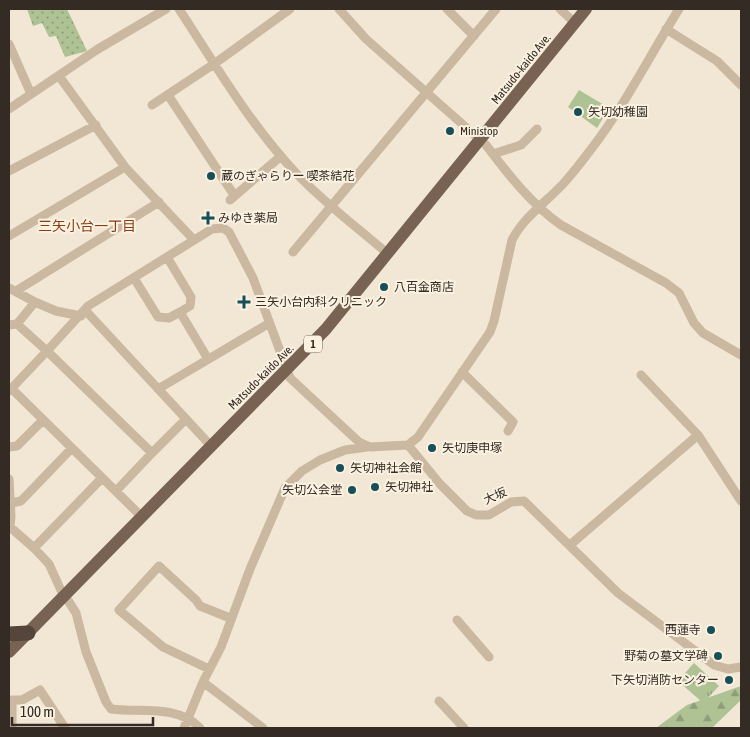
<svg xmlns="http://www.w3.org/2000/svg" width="750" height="737" font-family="'Asap Condensed','Noto Sans JP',sans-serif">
<defs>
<pattern id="grass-dots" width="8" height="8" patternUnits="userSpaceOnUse" patternTransform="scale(1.25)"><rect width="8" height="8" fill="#aec294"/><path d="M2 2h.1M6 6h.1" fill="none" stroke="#8e9e79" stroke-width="1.8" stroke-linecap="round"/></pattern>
<pattern id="forest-firs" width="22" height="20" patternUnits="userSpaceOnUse" patternTransform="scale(1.25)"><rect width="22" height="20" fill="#aec294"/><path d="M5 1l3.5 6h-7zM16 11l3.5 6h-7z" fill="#8e9e79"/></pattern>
<pattern id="park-tufts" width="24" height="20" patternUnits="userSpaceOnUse" patternTransform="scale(1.25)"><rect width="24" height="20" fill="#aec294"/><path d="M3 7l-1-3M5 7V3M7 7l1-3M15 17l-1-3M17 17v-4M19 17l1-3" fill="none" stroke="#8e9e79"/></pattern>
</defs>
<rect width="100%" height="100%" fill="#f2e7d4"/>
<path fill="url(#grass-dots)" d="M27,9H67L87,51L65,57L56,36L49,37L42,23L33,26Z"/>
<path fill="url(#forest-firs)" d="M741,686V700L712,728H656L687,705Z"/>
<path fill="url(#park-tufts)" d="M694,663L719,686L703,703L678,681Z"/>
<path fill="#aec294" d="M579,90L604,105L600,110L605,115L597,128L568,107Z"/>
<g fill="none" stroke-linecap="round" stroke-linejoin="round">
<path stroke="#cbb8a0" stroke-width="9" d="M179,9C215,64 251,126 296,173C324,203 357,227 388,254
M339,9L366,39L486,145C507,173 532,205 561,225L666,283L679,293L694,323L703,333L741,355
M447,9L474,36
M560,9L575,23
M666,29L717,61L741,85
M9,44L31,94
M59,76L125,167L194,240
M168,95L234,195
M152,105L214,64L290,9
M9,109L98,49L166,9
M493,154L521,145L537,129
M9,171L96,125
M230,200L281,156
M9,236L125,167
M293,252L496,9
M167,257L191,297L190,306L180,312L208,359
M134,278L158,317L169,318L180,312
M9,288L35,302
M16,291L159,202
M85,310L212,447
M17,324L47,351L152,453
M9,325L17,324L35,302L56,311L81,316
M47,351L88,306L212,229L223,228L229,232L253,278L290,378L359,442L370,447L408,445L440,484L467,511L476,515H489L511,502L524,501L618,593L714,665L728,669L741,667
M462,372L513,422L508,431
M641,375L698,435L741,501
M12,389L142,517
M158,389L268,324
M9,391L47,351
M408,445L418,437L490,332L494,321L512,240C524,217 545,203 563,184C573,173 583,160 592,148C625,105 650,55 679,9
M9,447L17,446L43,420
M9,479L11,516L10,527L34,548L49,564L64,597L69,602L76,613L86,652L106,702L111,709C140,713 178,704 200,728
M116,491L152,453L185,420
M11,503L21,501L72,448
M570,545L698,435
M34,548L102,478
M457,620L489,657
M209,669L163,647L119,610L159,566L196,600L200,606L230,618
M203,682L263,728
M439,701L464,728
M12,728V700H22L40,690L65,728
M184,728L203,682L221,647L250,569L285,488L302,471L320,460L345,450L367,447"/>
<path stroke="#786353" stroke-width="12" d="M9,652L326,329L586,9"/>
<path stroke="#56453a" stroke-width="15" d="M9,634L28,633"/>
</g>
<g fill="#174e58" stroke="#faf1e1" stroke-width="2">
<circle cx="578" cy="112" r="5"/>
<circle cx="450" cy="131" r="5"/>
<circle cx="211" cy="176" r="5"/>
<path d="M205.5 210.5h5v5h5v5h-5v5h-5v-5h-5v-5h5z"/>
<circle cx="384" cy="287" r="5"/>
<path d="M241.5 294.5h5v5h5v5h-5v5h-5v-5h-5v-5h5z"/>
<circle cx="432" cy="448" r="5"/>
<circle cx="340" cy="468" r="5"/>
<circle cx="375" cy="487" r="5"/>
<circle cx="352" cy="490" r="5"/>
<circle cx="711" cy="630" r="5"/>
<circle cx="718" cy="656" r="5"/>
<circle cx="729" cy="680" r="5"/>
</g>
<g text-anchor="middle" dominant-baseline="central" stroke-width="4" stroke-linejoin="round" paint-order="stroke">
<rect fill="#faf1e1" stroke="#6f665d" stroke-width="1" x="304" y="335.5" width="18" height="17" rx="4"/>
<g font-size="11" font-weight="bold" fill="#342b24">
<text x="313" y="344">1</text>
</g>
<g font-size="12" fill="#342b24" stroke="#faf1e1">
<text transform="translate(521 69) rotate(-51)">Matsudo-kaido Ave.</text>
<text transform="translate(261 377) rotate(-45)">Matsudo-kaido Ave.</text>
<text transform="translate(495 496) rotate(-24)">大坂</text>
</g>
<g font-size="12" fill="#342b24" stroke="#faf1e1" text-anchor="start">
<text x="588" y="112">矢切幼稚園</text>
<text x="460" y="131">Ministop</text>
<text x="221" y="176">蔵のぎゃらりー 喫茶結花</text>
<text x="218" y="218">みゆき薬局</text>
<text x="394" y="287">八百金商店</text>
<text x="255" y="302">三矢小台内科クリニック</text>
<text x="442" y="448">矢切庚申塚</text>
<text x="350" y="468">矢切神社会館</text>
<text x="385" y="487">矢切神社</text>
<text x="342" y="490" text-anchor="end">矢切公会堂</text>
<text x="701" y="630" text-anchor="end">西蓮寺</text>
<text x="708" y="656" text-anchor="end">野菊の墓文学碑</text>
<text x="719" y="680" text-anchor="end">下矢切消防センター</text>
</g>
<g font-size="14" fill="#893d17" stroke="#faf1e1">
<text x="87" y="226">三矢小台一丁目</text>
</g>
</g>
<rect width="750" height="737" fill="none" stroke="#342b24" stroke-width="20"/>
<path d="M12 717v8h141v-8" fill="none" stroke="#342b24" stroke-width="2.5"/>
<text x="20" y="717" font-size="15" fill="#342b24" stroke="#faf1e1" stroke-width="4" paint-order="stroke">100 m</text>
</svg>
